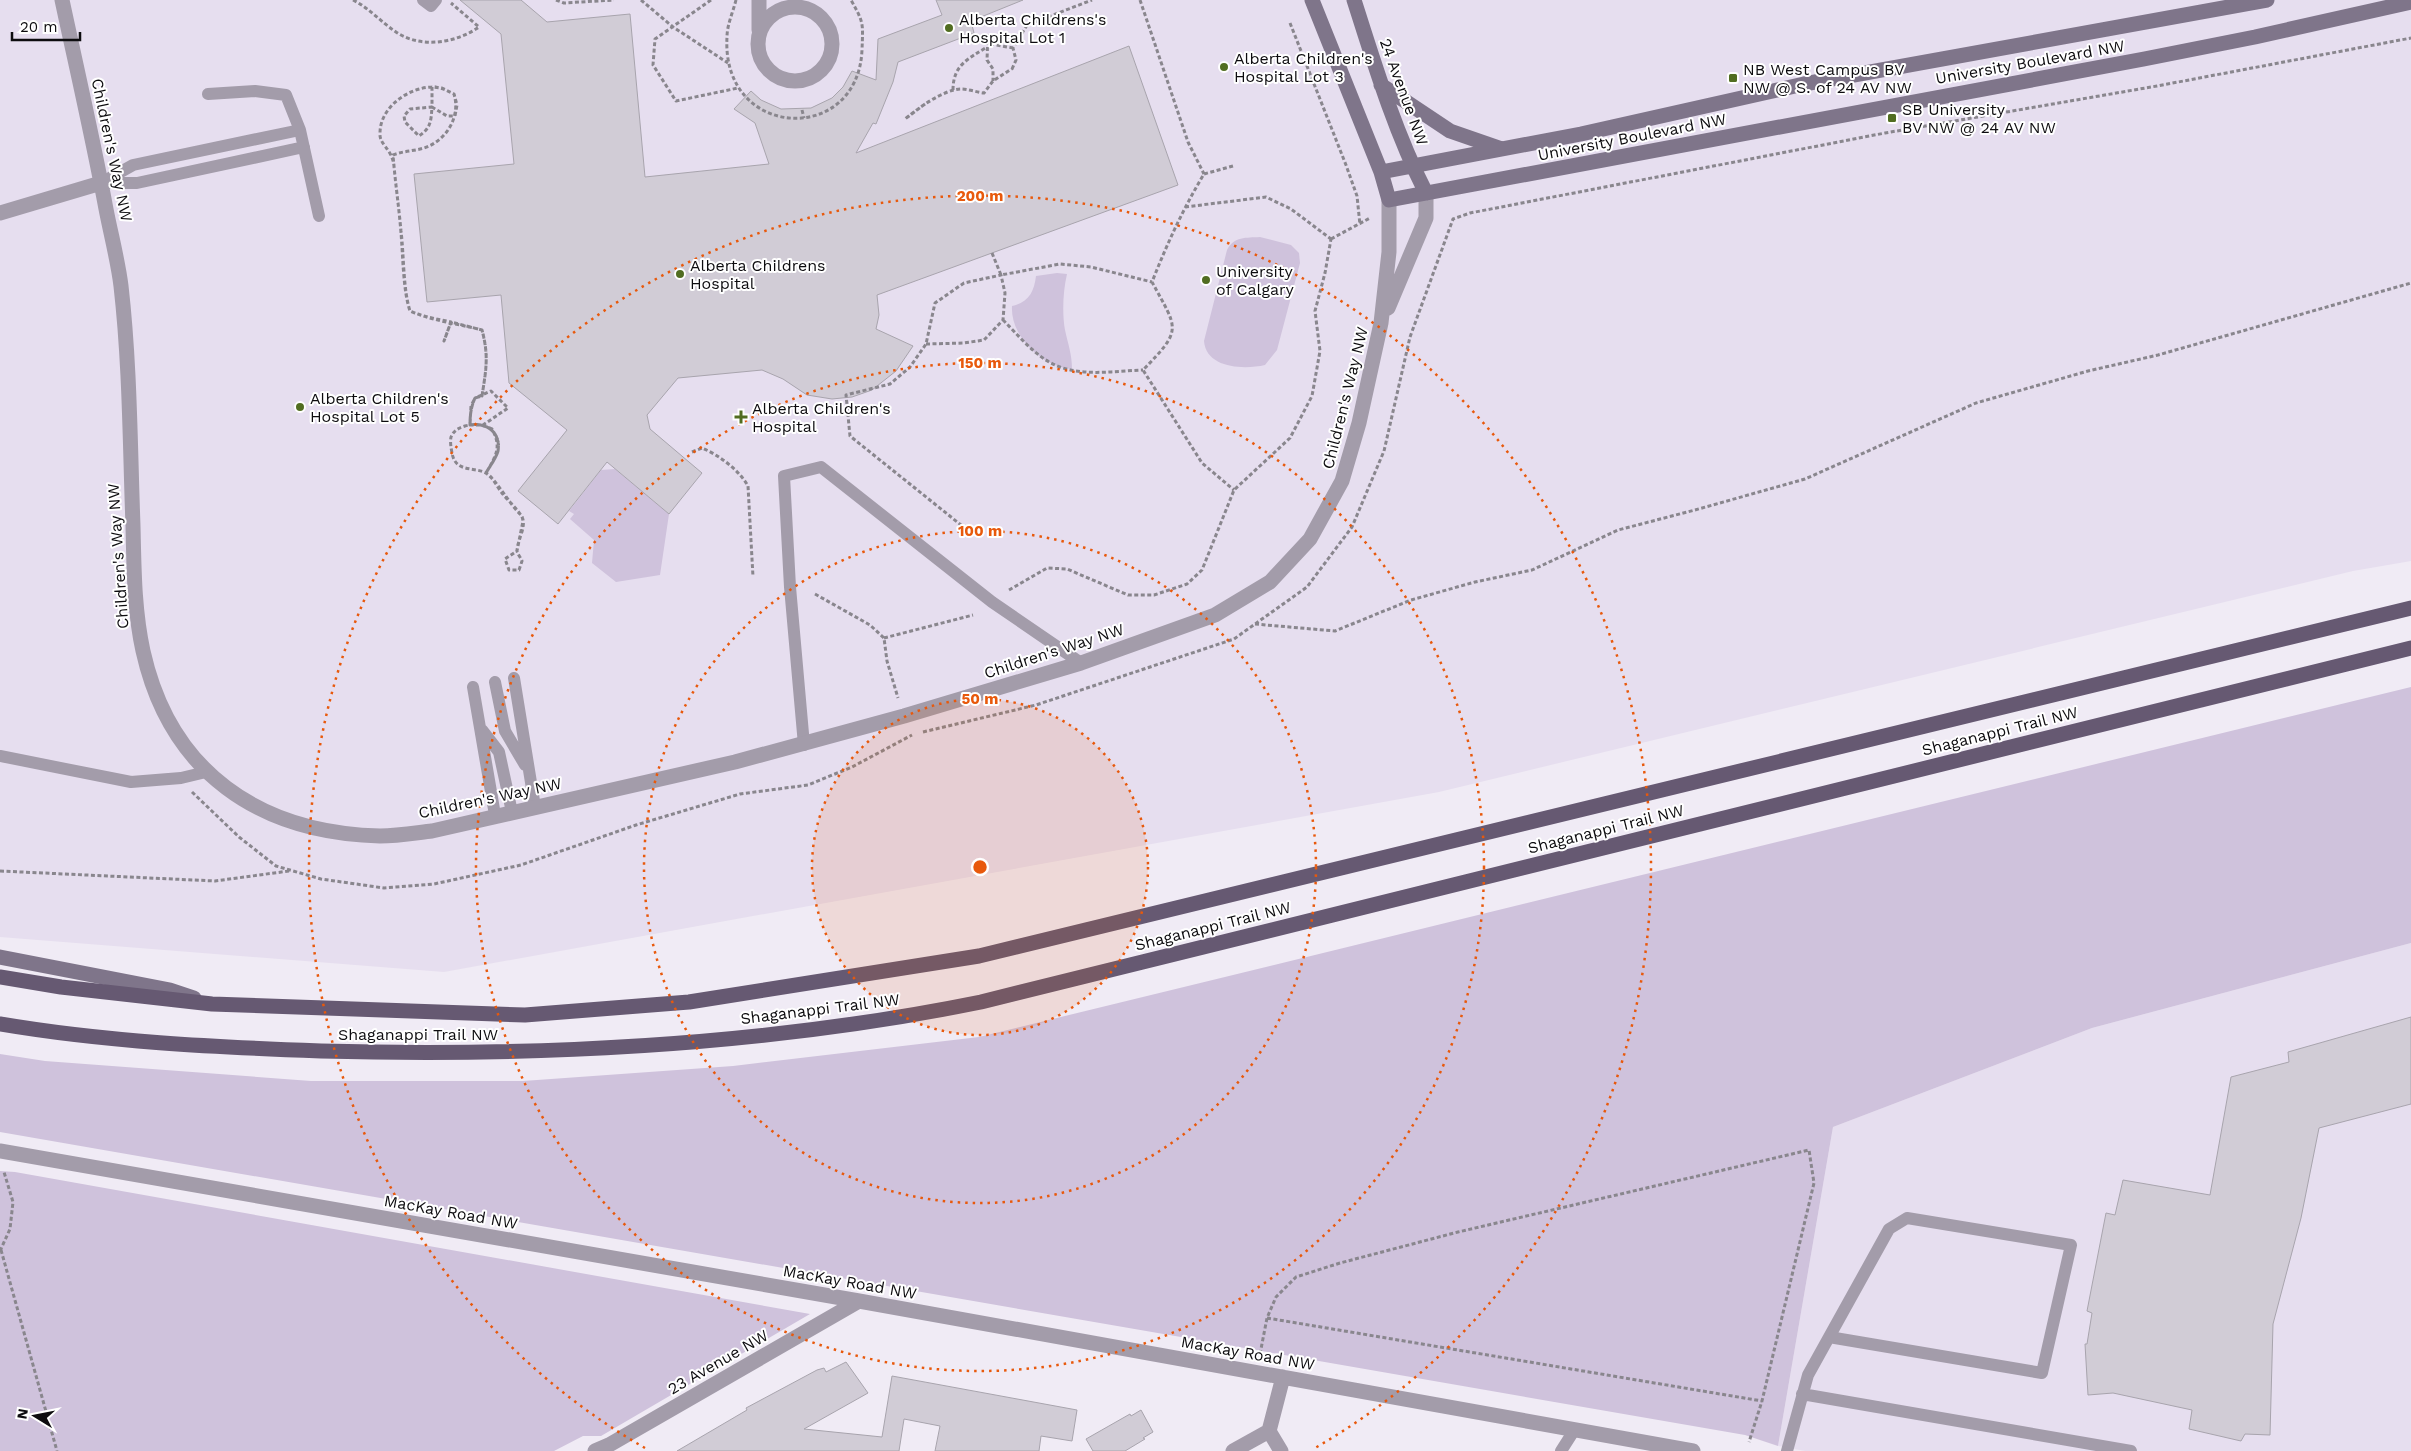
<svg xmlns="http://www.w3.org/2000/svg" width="2411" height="1451" font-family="'Work Sans',sans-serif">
<rect width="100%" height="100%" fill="#f0ebf5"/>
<path fill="#e6deef" d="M0,0H2411V561L2353,571L1439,792L444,972L0,937Z
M2411,943V1451H1805L1778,1446L1833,1127L2092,1028Z"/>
<path fill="#cfc2dc" d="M1260,237L1291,245L1299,253L1300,263L1277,350L1265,365C1243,370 1206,368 1204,341L1227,250C1234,236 1246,238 1260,237Z
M1057,273L1067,274C1063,291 1062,313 1065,330C1068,344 1072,354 1072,369C1042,367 1010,336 1012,306C1029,302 1034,292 1036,276Z
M615,469L669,514L660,575L616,582L592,563L594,540L570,519L574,514L569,511L601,470Z
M2411,687V943L2092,1028L1833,1127L1778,1446L1745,1435L0,1132V1054L45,1061L311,1081H523L733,1066L979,1037Z
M0,1171L15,1172L810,1314L601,1436H583L554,1451H0Z"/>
<path fill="#d1ccd6" stroke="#a8a4ad" d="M460,0H521L547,22L630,14L645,177L769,164L755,123L734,109L751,91L761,100L781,109L811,108L832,98L843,87L852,71L876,80L878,39L942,15L936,0H1023L971,21L974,33L898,62L893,82L876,124L873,123L856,153L1129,46L1178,185L877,295L879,315L876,329L913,346L896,371L872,390L852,397L832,399L807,395L783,379L762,370L678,378L647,415L650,429L702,473L669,514L607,462L558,524L518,491L567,430L509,383L501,295L427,302L414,174L514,164L501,34Z
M2411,1017V1104L2319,1128L2301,1218L2273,1324L2270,1435L2245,1434L2241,1441L2189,1429L2192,1410L2113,1393L2088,1395L2085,1344H2087L2092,1313L2087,1311L2106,1213L2115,1215L2123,1180L2210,1195L2231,1077L2289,1062L2288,1052Z
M846,1362L868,1393L804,1429L882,1437L892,1376L1077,1410L1072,1441L1041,1436L1039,1451H935L940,1426L904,1419L899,1451H677L747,1410L746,1408L817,1370L824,1368L826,1372Z
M1141,1410L1153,1432L1143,1438L1145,1439L1125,1451H1093L1086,1439L1130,1414L1131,1416Z"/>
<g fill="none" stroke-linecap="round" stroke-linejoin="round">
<path stroke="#89868d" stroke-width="3" stroke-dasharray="4 2.5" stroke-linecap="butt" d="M353,0C369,8 381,22 396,32C421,49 456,43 479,27L451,3
M556,0L564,3L614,0
M641,0L673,27L728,63
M711,0L655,39L653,65L676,101L738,88
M736,0C733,12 727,25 727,37C721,140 858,146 862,50C863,23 864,23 851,0
M1140,0L1188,142L1204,174
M1290,23L1346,165L1357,196L1360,225
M988,34L987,60L993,69V81
M989,37L991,44L1013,48
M1012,69L1016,60L1013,48L1027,25L1092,0
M953,90C953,65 968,59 987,47
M925,104L905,119C917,109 944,89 961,89C968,89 976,92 984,93L993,81L1013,68
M802,110L804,118
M1233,166L1204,174C1183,209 1167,244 1152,282C1178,330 1183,329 1143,370L1202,463L1234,490
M1185,207L1266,197L1291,209L1331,239
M1331,239L1370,218
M992,253L1001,275L1060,264L1091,267L1152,282
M1003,320C1018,335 1035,356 1055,365C1082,377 1114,371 1143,370
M926,344L964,343L984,340L1003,320L1005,293L1001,275L964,283L935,303L926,344L910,367L890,384L846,395L850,436L971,533
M692,452L702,448C719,455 739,470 748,486L753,577
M514,553L505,559L509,570H519L522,561C521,558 518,555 517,551C517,541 527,526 522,517C517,508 508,501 502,493C498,488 495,482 491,477C480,464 456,476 452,453C451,448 450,442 451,437C454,430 459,428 465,426C476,423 482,425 492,429C502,447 496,456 486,473C490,466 496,458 498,451C501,433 487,422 470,425L471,406L475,398L482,396C486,370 489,356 482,330C459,324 433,321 410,311C403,289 404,255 401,231C399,209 396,188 394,166C392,148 379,145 380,133C380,107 409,87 433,87C441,87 447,91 454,94L457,105L455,116H447L432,107C431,121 431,128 419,136L405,122L404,116L410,109L432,107V87L442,88L454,94C461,117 446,141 424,148C414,151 403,151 393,155C395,181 399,207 401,233C403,256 403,291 410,311C424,317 437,319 451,322L444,341L451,322L482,330C489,356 486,370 482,396L475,398C471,407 470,415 470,425H483L508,408L491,391L475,398C471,407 470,415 470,425C487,422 501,433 498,451C496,458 490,466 486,473C499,483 509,504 522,516L523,521L517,551L514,553
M1009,590L1047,568L1067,569L1128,595H1154L1187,584L1202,570L1234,490L1290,438L1312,396L1320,351L1315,311L1325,273L1331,239
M815,594L870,625L884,638L887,661L898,698
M1255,624L1335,631L1411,600L1475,582L1532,570L1618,530L1695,510L1805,479L1976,403L2088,371L2158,355L2411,283
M884,638L973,615
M923,732L1036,705L1234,639L1307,587L1352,527L1384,451L1410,337L1453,219L1470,213L1885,133L2157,86L2411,38
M192,792L239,837L276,866L321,879L384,888L434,884L521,865L636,825L740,794L808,785L852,767L912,735
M0,871L215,881L289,871
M1,1250L57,1451
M0,1251L10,1229L13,1202L4,1172
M1267,1318L1762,1401
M1260,1354L1267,1318L1276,1297L1296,1277L1340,1263L1458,1232L1809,1150L1814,1183L1762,1401L1749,1442"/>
<path stroke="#a39caa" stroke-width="12" d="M423,0L431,6L436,0
M208,94L255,91L286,95L300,130L319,216
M101,183L133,165L300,130
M101,183H137L304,147
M514,678L535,807
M495,682L505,731L525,765
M473,687L495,815
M482,730L499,752L512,812
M804,745L790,587L784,476L821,467L992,602L1081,663
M0,756L131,782L181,778L206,772
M1802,1394L2131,1451
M1561,1451L1575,1429
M1787,1451L1808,1375L1889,1229L1907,1218L2071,1245L2042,1373L1829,1337"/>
<path stroke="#a39caa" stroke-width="15" d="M62,0C77,70 93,139 106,209C111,235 118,261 121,286C130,365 130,446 133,526C134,568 134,610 143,651C170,772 259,833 380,836C397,836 415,833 432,831L735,762L904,716L1081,663L1215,615L1270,582L1310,539L1342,481L1359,423L1381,323L1389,252V200
M759,0V30
M758 44a37 37 0 1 1 74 0a37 37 0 1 1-74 0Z
M0,213L101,183
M1388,308L1426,218V193
M0,1151L859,1301L1693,1451
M1269,1431L1281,1451
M595,1451L609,1445L859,1301
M1233,1451L1269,1431L1283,1377"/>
<path stroke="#7f758a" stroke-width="15" d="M1312,0L1381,172L1389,200L2144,59L2255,37L2411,2
M1354,0C1375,66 1395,132 1426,193
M1381,85L1450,131L1502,149
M1381,172L1581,134L1804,84L2267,0
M0,957L170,990L194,998"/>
<path stroke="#665972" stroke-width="15" d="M0,977L61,987L212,1004L525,1015L689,1002L979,956L2411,608
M0,1024C106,1042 213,1047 321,1051C541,1057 764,1046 981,1002L2411,648"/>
</g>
<circle cx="980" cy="867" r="168" fill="#e8590c" fill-opacity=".12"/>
<g fill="none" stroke="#e8590c" stroke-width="2.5" stroke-dasharray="2.5 5">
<circle cx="980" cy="867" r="168"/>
<circle cx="980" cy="867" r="336"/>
<circle cx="980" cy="867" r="504"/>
<path d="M645 1448A671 671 0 1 1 1315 1448"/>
</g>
<g fill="#516d21" stroke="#fff" stroke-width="2">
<circle cx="949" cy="28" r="5"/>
<circle cx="1224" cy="67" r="5"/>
<rect x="1728" y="73" width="10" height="10" rx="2.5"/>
<rect x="1887" y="113" width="10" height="10" rx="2.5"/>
<circle cx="680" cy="274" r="5"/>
<circle cx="1206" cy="280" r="5"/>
<circle cx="300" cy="407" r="5"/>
<path d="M738.5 409.5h5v5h5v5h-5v5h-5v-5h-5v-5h5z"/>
</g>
<g text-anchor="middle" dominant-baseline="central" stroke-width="4" stroke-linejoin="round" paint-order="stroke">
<g font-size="16" fill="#0d0c0f" stroke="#fff" text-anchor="start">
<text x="959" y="19">Alberta Childrens's<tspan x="959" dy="18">Hospital Lot 1</tspan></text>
<text x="1234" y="58">Alberta Children's<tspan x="1234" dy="18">Hospital Lot 3</tspan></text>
<text x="1743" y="69">NB West Campus BV<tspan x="1743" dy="18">NW @ S. of 24 AV NW</tspan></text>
<text x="1902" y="109">SB University<tspan x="1902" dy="18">BV NW @ 24 AV NW</tspan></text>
<text x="690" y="265">Alberta Childrens<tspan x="690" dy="18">Hospital</tspan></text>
<text x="1216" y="271">University<tspan x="1216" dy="18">of Calgary</tspan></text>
<text x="310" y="398">Alberta Children's<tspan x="310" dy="18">Hospital Lot 5</tspan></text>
<text x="752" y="408">Alberta Children's<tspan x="752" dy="18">Hospital</tspan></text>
</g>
<g font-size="16" fill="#0d0c0f" stroke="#fff">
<text transform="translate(2030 62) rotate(-10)">University Boulevard NW</text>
<text transform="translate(1404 92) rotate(70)">24 Avenue NW</text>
<text transform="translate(1632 137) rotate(-11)">University Boulevard NW</text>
<text transform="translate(112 150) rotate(78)">Children's Way NW</text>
<text transform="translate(1345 398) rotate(-76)">Children's Way NW</text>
<text transform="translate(118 556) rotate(-94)">Children's Way NW</text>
<text transform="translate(1054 651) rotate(-18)">Children's Way NW</text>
<text transform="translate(2000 731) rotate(-14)">Shaganappi Trail NW</text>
<text transform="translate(490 798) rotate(-12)">Children's Way NW</text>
<text transform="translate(1606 829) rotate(-14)">Shaganappi Trail NW</text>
<text transform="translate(1213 926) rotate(-14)">Shaganappi Trail NW</text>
<text transform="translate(820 1009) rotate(-7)">Shaganappi Trail NW</text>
<text x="418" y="1034">Shaganappi Trail NW</text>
<text transform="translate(451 1212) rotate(10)">MacKay Road NW</text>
<text transform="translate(850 1282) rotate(10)">MacKay Road NW</text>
<text transform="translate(1248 1353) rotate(10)">MacKay Road NW</text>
<text transform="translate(718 1362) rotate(-30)">23 Avenue NW</text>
</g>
</g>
<circle cx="980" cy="867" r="8" fill="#e8590c" stroke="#fff" stroke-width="2.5"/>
<g font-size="15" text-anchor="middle" font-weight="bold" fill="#e8590c" stroke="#fff" stroke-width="4" stroke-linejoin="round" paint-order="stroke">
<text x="980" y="201">200 m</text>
<text x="980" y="368">150 m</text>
<text x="980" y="536">100 m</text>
<text x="980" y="704">50 m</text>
</g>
<g transform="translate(35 1416) rotate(280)" stroke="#ffffff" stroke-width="4" paint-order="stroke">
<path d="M0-4L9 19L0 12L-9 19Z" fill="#0d0c0f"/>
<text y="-8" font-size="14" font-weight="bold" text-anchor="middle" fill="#0d0c0f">N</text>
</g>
<path d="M12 32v8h68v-8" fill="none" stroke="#0d0c0f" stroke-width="2.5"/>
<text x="20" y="32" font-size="15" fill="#0d0c0f" stroke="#ffffff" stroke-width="4" paint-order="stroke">20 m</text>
</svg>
